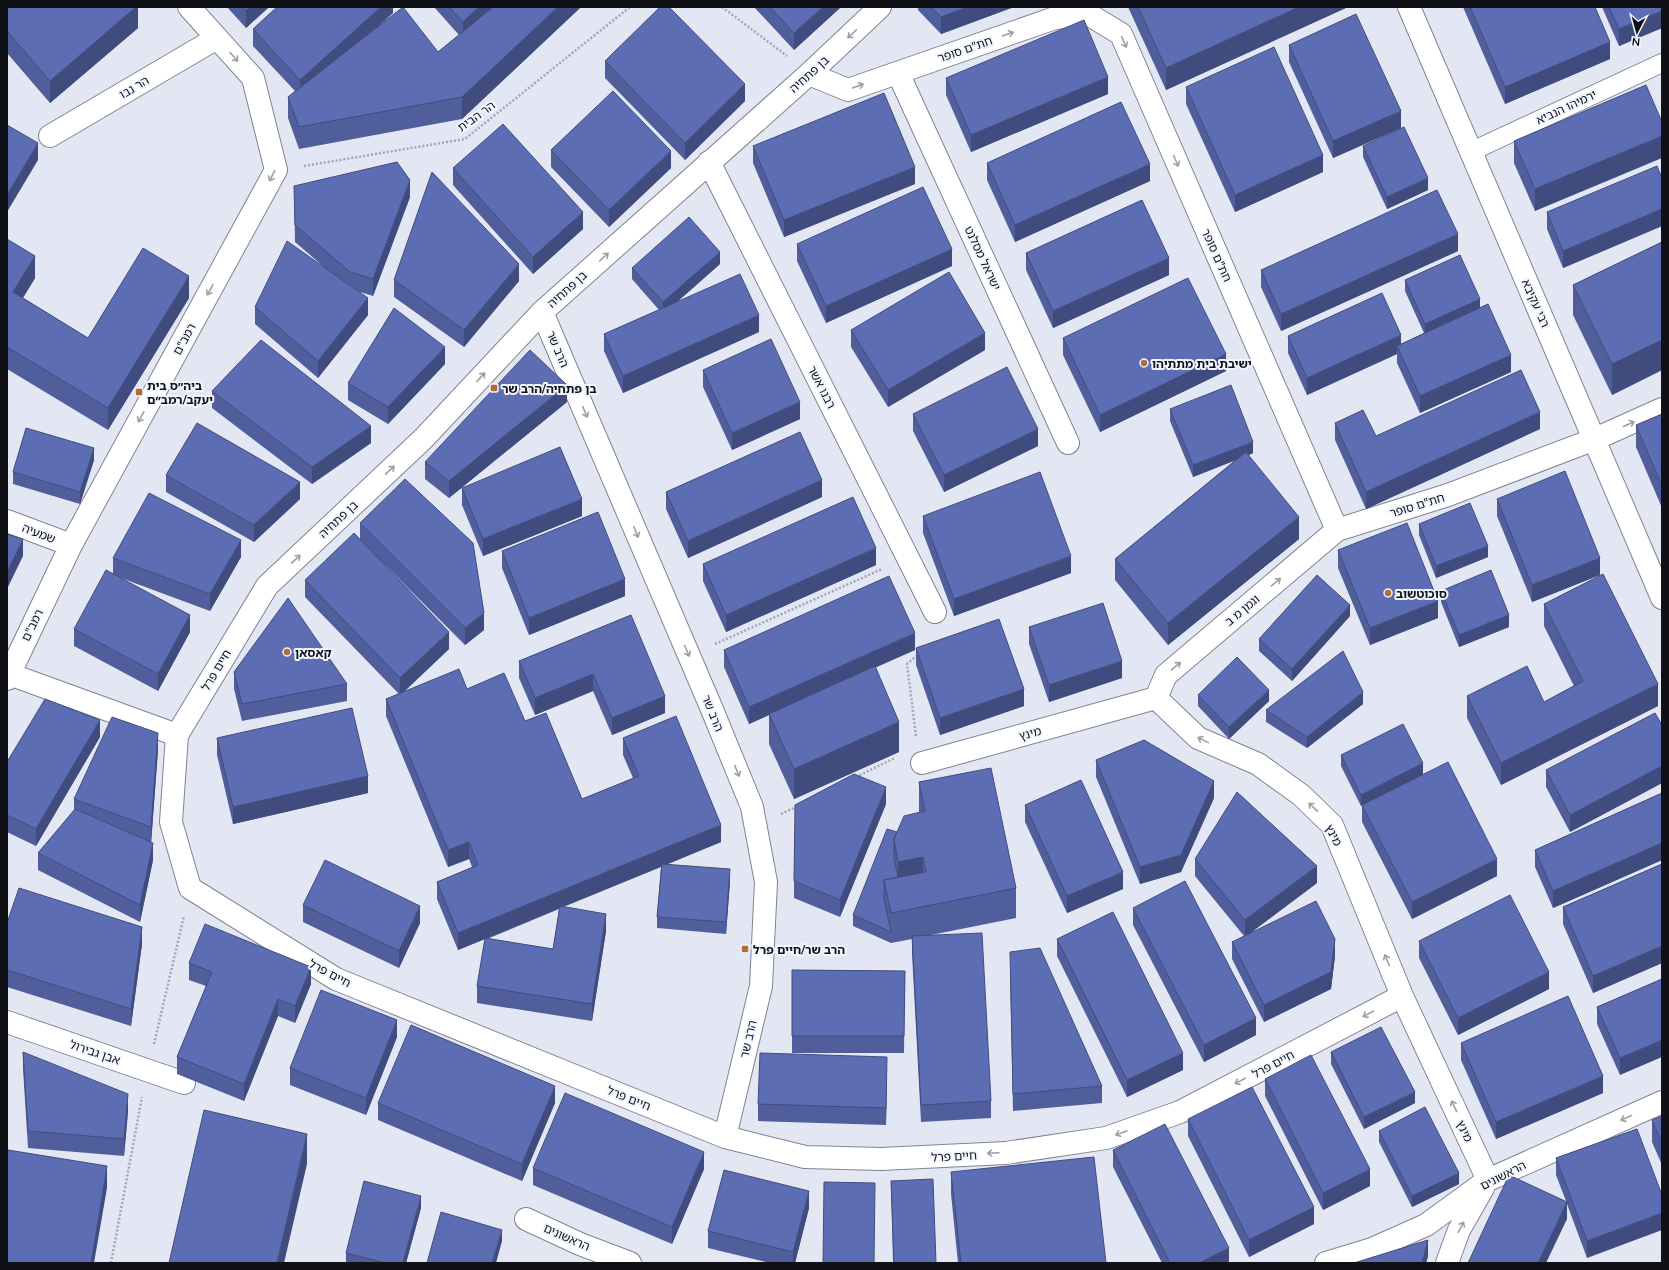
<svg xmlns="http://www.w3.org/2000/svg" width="1669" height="1270" font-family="Mulish,'Noto Sans Hebrew',sans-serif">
<rect width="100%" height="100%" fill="#e3e7f4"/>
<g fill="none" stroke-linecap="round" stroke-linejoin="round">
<g stroke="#818490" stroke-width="20">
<path id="lane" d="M1470,152L1662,63"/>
</g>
<g stroke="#818490" stroke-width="24">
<path id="street" d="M880,7L809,74L542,312L424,438L267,586L177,735L171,822L190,888L336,979L725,1137L805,1157L881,1159L1006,1153L1106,1138L1180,1112L1402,996
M898,73L1068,443
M809,74L848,90L1055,18L1088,14L1121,34L1337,530L1448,495L1595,439L1662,409
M50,136L217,38
M709,162L935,612
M542,312L711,707L752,807L766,882L761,986L725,1137
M7,521L71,545
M9,674L177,735
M7,679L71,545L276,170L253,78L189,7
M1156,698L1198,738L1258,764L1301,795L1332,825L1402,996L1488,1180
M1156,698L1166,675L1337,530
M922,763L1156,698
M7,1022L184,1083
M526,1219L580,1244L630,1263
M1326,1263L1372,1249L1426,1225L1488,1180L1662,1102
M1447,1263L1459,1230L1483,1188"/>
</g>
<g stroke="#818490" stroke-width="24">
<path id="secondary" d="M1409,7L1662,598"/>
</g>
<path stroke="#a3a6b0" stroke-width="2.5" stroke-dasharray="2 2" stroke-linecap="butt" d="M722,7L787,56
M304,166L465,139L630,7
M715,644L882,569
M916,736L907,664L918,655
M856,777L895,758
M781,814L798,806
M154,1044L184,916
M111,1263L142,1097"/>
<use href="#lane" stroke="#fff" stroke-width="18"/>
<use href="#street" stroke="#fff" stroke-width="22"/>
<use href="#secondary" stroke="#fff" stroke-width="22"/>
</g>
<path fill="#505e9b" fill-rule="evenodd" d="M7,7H138V28L50,103L7,53Z
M227,7H269L246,28Z
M393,7V13L379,25L438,52L459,35L434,7H581L462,119L299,149L288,118V97L295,91L253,46V29Z
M754,7H841L794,50Z
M918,7H1014L941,34L918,10Z
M1128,7H1348L1166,90Z
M1463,7H1595L1610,59L1505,104Z
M1602,7H1662V28L1619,46Z
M1289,45L1401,128L1333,158L1289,62Z
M605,61L745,101L685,160L605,78Z
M946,78L1108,94L971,152L946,95Z
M1186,87L1323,172L1235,212L1186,104Z
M1662,122L1535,211L1514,163V141Z
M753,146L915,184L784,237L753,163Z
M1363,146L1428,190L1387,209L1363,157Z
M551,150L671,168L609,227L551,167Z
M987,163L1150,181L1015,242L987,180Z
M453,168L583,229L533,274L453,185Z
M1662,178V226L1563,268L1547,229V212Z
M294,186L410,197L373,296L360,292L368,315L318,378L255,324V307L323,266L295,242Z
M7,239L35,278L23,298L88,338L189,298L108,430L7,369Z
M1662,242V370L1612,395L1573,315V285Z
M797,244L952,266L826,323L797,261Z
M1458,251L1281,331L1261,287V270Z
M1026,253L1169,275L1053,328L1026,270Z
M720,264L676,303L759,332L623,393L604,351V334L659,310L632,279V268Z
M394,280L519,281L464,347L394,297Z
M1405,280L1480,308L1511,372L1420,413L1397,363V354L1307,395L1288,353V336L1401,344L1424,333L1405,291Z
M851,330L985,350L888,407L851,347Z
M1063,338L1226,371L1100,432L1063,355Z
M445,364L388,424L348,400V383Z
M703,370L800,419L732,450L703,387Z
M212,391L371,443L312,484L212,408Z
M567,402L449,498L425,479V462Z
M1170,409L1253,453L1249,455L1299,539L1168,645L1115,580V559L1234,461L1193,477L1170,421Z
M913,414L1038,446L944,492L913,431Z
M1662,414V508L1636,447V425Z
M1335,423L1376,436L1540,429L1366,509L1335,440Z
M94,460L80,504L13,484V472Z
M166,475L300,499L254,542L166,492Z
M462,488L582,516L483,556L462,505Z
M666,492L822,497L688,558L666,509Z
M1497,499L1600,575L1532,602L1497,516Z
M923,516L1071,573L954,616L923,533Z
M360,523L484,630L465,645L365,545L449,649L404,692L467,689L525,721L582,799L633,778L623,755V738L721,842L668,864L730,881L726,934L657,928V917L661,867L563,907L606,931L592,1021L477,1003V986L485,939L458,950L437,899V882L472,867L469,859L448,867L386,716V699L399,694L305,597V580L360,540ZM559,909L553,949L487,939Z
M1419,524L1488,557L1436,578L1419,535Z
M1338,550L1438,618L1370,645L1338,568Z
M502,551L625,596L529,635L502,568Z
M241,557L210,611L121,578L190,632L158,691L74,646V629L113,574V558Z
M703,564L876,565L726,632L703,581Z
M1441,591L1509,627L1459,647L1441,602Z
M1544,604L1658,706L1501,785L1467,718V696L1544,702L1574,686L1544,626Z
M631,615L665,713L612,735L593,691L535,715L519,678V661Z
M1350,616L1292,681L1259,651V639Z
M1029,627L1122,678L1049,702L1029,644Z
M916,648L1024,706L940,735L916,665Z
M724,650H915L875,667L899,752L794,799L769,744V715L749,724L724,667Z
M234,672L347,684V701L242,721L234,689Z
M1198,695L1269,701L1229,739L1198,706Z
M1363,704L1307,748L1266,722V710Z
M1662,725V783L1570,832L1546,787V770Z
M100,737L36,846L7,832V762Z
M217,738L368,793L233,824L217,755Z
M158,750L151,843L153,860L140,922L38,870V853L74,811V799Z
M1341,755L1423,774L1497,876L1412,919L1362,822V806H1361L1341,766Z
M1096,760L1214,798L1181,872L1140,884L1096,777Z
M919,782L1016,888V918L931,935L991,1101V1118L921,1122L912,953V939L891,943L853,926V915L897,832L919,813Z
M1662,793V860L1553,908L1535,867V850Z
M886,804L840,917L794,898V881Z
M1025,805L1123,889L1067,913L1025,822Z
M1195,859L1317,883L1249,934L1335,956L1331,989L1264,1022L1232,959V942L1244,936L1195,876Z
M1662,864V963L1593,993L1563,924V907Z
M303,905L420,923L399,968L303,922Z
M1133,908L1256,1035L1204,1062L1133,925Z
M7,923L142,944L131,1026L7,987Z
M1057,939L1183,1070L1127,1097L1057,956Z
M1419,941L1549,989L1458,1035L1419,958Z
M189,963L311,984L295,1023L278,1016L244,1101L177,1074V1057L206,986L189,980Z
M1010,969L1102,1086V1103L1013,1111Z
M792,970L905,971L904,1053H792Z
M1662,979L1620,1075L1597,1024V1007Z
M397,1037L366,1115L290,1085V1068Z
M1461,1043L1603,1093L1496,1139L1461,1060Z
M23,1052L128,1111L124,1156L28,1148L23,1069Z
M1331,1052L1415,1103L1364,1129L1331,1064Z
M887,1074L886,1125L758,1121V1104Z
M1265,1079L1370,1186L1323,1210L1265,1096Z
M378,1103H555L522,1181L378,1120Z
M1662,1116V1165L1652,1142V1120Z
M1188,1119L1314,1224L1249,1257L1188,1136Z
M1637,1129L1587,1258L1567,1204V1219L1566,1201L1556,1175V1158Z
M1379,1131L1459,1184L1412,1207L1379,1142Z
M1113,1150L1229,1263H1162L1113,1167Z
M533,1168L704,1169L672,1244L533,1185Z
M951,1172L1106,1263H958L951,1194Z
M891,1181L936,1263H893Z
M421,1208L406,1263H346V1253Z
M809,1208L795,1263H770L708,1248V1231Z"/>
<path fill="#414c7e" d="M136,7H138V28L50,103V81Z
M250,7H269L246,28V11Z
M381,7H393V13L300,97V80Z
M479,7H498L463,39V22Z
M558,7H581L462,119V97Z
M823,7H841L794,50V33Z
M968,7H1014L941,34V17Z
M1299,7H1348L1166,90V68Z
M1662,11V28L1619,46V29Z
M1610,42V59L1505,104V87Z
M1108,77V94L971,152V135Z
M745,84V101L685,160V143Z
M1401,111V128L1333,158V141Z
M1662,136V158L1535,211V189Z
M38,143V160L7,212V195Z
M671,151V168L609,227V210Z
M1323,155V172L1235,212V195Z
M1150,164V181L1015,242V225Z
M915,167V184L784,237V220Z
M1428,178V190L1387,209V197Z
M410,180V197L373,296V279Z
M1662,209V226L1563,268V251Z
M583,212V229L533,274V257Z
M1458,234V251L1281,331V314Z
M952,249V266L826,323V306Z
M720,252V264L663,314V302Z
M35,256V278L13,314V292Z
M1169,258V275L1053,328V311Z
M519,264V281L464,347V330Z
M189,276V298L108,430V408Z
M368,298V315L318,378V361Z
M1480,299V310L1425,335V324Z
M759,315V332L623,393V376Z
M985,333V350L888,407V390Z
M1401,335V352L1397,346V354L1307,395V378Z
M1662,340V370L1612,395V364Z
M445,347V364L388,424V407Z
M1226,354V371L1100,432V415Z
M1511,355V372L1420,413V396Z
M567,385V402L449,498V481Z
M800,402V419L732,450V433Z
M1540,412V429L1366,509V492Z
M371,426V443L312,484V467Z
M1038,429V446L944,492V475Z
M1253,442V453L1193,477V465Z
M94,448V460L80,504V492Z
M822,480V497L688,558V541Z
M300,482V499L254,542V525Z
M582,499V516L483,556V539Z
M1299,517V539L1168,645V623Z
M23,539V556L7,589V572Z
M241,540V557L210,611V594Z
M1488,546V557L1436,578V566Z
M876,548V565L726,632V615Z
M1071,556V573L954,616V599Z
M1600,558V575L1532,602V585Z
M625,579V596L529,635V618Z
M1438,601V618L1370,645V628Z
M1350,605V616L1292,681V669Z
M484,613V630L465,645V628Z
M190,615V632L158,691V674Z
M1509,615V627L1459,647V635Z
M449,632V649L400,695V678Z
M915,633V650L769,715V714V715L749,724V707Z
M1122,661V678L1049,702V685Z
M593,674V691L535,715V698Z
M1658,684V706L1501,785V763Z
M1024,689V706L940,735V718Z
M1269,690V701L1229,739V727Z
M1363,692V704L1307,748V737Z
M665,696V713L612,735V718Z
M100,720V737L36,846V829Z
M899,722V752L794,799V769Z
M158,733V750L151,844V827Z
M1423,763V775L1361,806V795Z
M1662,766V783L1570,832V815Z
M368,776V793L233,824V807Z
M1214,781V798L1181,872L1140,884V867Z
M886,787V804L840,917V900Z
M721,825V842L458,950V933Z
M469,842V859L448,867V850Z
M153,843V860L140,922V905Z
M1662,843V860L1553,908V891Z
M923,857V887L898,892V862Z
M1497,859V876L1412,919V902Z
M1317,866V883L1245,937V920Z
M730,869V881L726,934V922Z
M1123,872V889L1067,913V896Z
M420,906V923L399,968V951Z
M606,914V931L592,1021V1004Z
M142,927V944L131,1026V1009Z
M1335,939V956L1331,989L1264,1022V1005Z
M1662,946V963L1593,993V976Z
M311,967V984L295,1023V1006Z
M1549,972V989L1458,1035V1018Z
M278,999V1016L244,1101V1084Z
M1256,1018V1035L1204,1062V1045Z
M397,1020V1037L366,1115V1098Z
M1662,1040V1057L1620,1075V1058Z
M1183,1053V1070L1127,1097V1080Z
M887,1057V1074L886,1125V1108Z
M1603,1076V1093L1496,1139V1122Z
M555,1086V1103L522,1181V1164Z
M1415,1092V1103L1364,1129V1117Z
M128,1094V1111L124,1156V1139Z
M307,1134V1164L284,1263H277Z
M704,1152V1169L672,1244V1227Z
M107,1166V1188L94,1263H91Z
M1370,1169V1186L1323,1210V1193Z
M1459,1173V1184L1412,1207V1196Z
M809,1191V1208L795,1263H793V1252Z
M421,1196V1208L406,1263H403Z
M1567,1202V1219L1546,1263H1538Z
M1314,1207V1224L1249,1257V1240Z
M1662,1213V1230L1587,1258V1241Z
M502,1230V1241L496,1263H492Z
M1428,1240V1257L1426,1263H1422Z
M1229,1248V1263H1199Z"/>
<path fill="#5d6db4" stroke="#414c7e" d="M7,7H136L50,81L7,31Z
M243,7H250L246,11Z
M277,7H381L300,80L253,29Z
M403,7L438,52L493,7H558L462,97L299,127L288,97Z
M449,7H479L463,22Z
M660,7H669L745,84L685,143L605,61Z
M770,7H823L794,33Z
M931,7H968L941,17Z
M1138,7H1299L1166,68Z
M1470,7H1595L1610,42L1505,87Z
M1609,7H1662V11L1619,29Z
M1356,14L1401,111L1333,141L1289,45Z
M1084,20L1108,77L971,135L946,78Z
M1274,47L1323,155L1235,195L1186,87Z
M1646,85L1662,122V136L1535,189L1514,141Z
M613,91L671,151L609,210L551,150Z
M884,93L915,167L784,220L753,146Z
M1121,102L1150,164L1015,225L987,163Z
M503,124L583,212L533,257L453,168Z
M7,125L38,143L7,195Z
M1404,127L1428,178L1387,197L1363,146Z
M397,162L410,180L373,279L350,272L295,225L294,186Z
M1657,166L1662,178V209L1563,251L1547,212Z
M432,172L519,264L464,330L394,280Z
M923,187L952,249L826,306L797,244Z
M1437,190L1458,234L1281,314L1261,270Z
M1142,200L1169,258L1053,311L1026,253Z
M689,217L720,252L663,302L632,268Z
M7,239L35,256L13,292L88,338L143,248L189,276L108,408L7,347Z
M287,241L368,298L318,361L255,307Z
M1662,242V340L1612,364L1573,285Z
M1460,255L1480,299L1425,324L1405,280Z
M949,272L985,333L888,390L851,330Z
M740,274L759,315L623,376L604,334Z
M1188,278L1226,354L1100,415L1063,338Z
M1382,293L1401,335L1307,378L1288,336Z
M1488,304L1511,355L1420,396L1397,346Z
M394,308L445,347L388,407L348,383Z
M771,339L800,402L732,433L703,370Z
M261,340L371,426L312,467L212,391Z
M530,350L567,385L449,481L425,462Z
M1007,367L1038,429L944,475L913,414Z
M1521,370L1540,412L1366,492L1335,423L1363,410L1376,436Z
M1231,385L1253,442L1193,465L1170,409Z
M1662,414V486L1636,425Z
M197,423L300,482L254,525L166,475Z
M26,428L94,448L80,492L13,472Z
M800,432L822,480L688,541L666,492Z
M560,447L582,499L483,539L462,488Z
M1246,452L1299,517L1168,623L1115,559Z
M1565,471L1600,558L1532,585L1497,499Z
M1040,472L1071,556L954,599L923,516Z
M405,479L473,543L484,613L465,628L360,523Z
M149,493L241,540L210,594L113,558Z
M853,497L876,548L726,615L703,564Z
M1470,503L1488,546L1436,566L1419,524Z
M598,512L625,579L529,618L502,551Z
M1407,523L1438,601L1370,628L1338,550Z
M354,533L449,632L400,678L305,580Z
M7,534L23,539L7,572Z
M106,570L190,615L158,674L74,629Z
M1491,570L1509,615L1459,635L1441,591Z
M1603,574L1658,684L1501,763L1467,696L1527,666L1544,702L1583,681L1544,604Z
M1317,575L1350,605L1292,669L1259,639Z
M889,576L915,633L749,707L724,650Z
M288,598L347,684L242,704L234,672Z
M1103,603L1122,661L1049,685L1029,627Z
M631,615L665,696L612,718L593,674L535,698L519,661Z
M999,619L1024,689L940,718L916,648Z
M1343,651L1363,692L1307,737L1266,710Z
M1237,657L1269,690L1229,727L1198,695Z
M875,666L899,722L794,769L769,714Z
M459,669L467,689L504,673L525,721L546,713L582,799L639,776L623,738L676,716L721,825L458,933L437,882L478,865L469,842L448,850L386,699Z
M45,699L100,720L36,829L7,815V762Z
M352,708L368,776L233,807L217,738Z
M1655,713L1662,725V766L1570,815L1546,770Z
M112,717L158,733L151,827L74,799Z
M1403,724L1423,763L1361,795L1341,755Z
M1144,740L1214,781L1181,855L1140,867L1096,760Z
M1448,762L1497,859L1412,902L1362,805Z
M991,768L1016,888L891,913L884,880L926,872L923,857L898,862L894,839L904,816L925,811L919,782Z
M854,774L886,787L840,900L794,881L795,805Z
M1081,780L1123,872L1067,896L1025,805Z
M1237,792L1317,866L1245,920L1195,859Z
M1662,793V843L1553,891L1535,850Z
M75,809L153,843L140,905L38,853Z
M887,829L897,832L894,839V858L898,877L884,880V899L891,932L853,915Z
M325,860L420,906L399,951L303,905Z
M662,864L730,869L726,922L657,917Z
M1662,864V946L1593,976L1563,907Z
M1185,881L1256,1018L1204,1045L1133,908Z
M19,888L142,927L131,1009L7,970V923Z
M1510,895L1549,972L1458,1018L1419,941Z
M1316,901L1335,939L1331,972L1264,1005L1232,942Z
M560,906L606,914L592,1004L477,986L485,938L553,949Z
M1113,912L1183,1053L1127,1080L1057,939Z
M205,924L311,967L295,1006L278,999L244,1084L177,1057L212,972L189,963Z
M982,933L991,1101L921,1105L912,936Z
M1040,948L1102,1086L1013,1094L1010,952Z
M792,970L905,971L904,1036H792Z
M1662,979V1040L1620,1058L1597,1007Z
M321,990L397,1020L366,1098L290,1068Z
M1568,996L1603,1076L1496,1122L1461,1043Z
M411,1025L555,1086L522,1164L378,1103Z
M1381,1027L1415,1092L1364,1117L1331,1052Z
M23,1052L128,1094L124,1139L28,1131Z
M760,1053L887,1057L886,1108L758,1104Z
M1311,1055L1370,1169L1323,1193L1265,1079Z
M1252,1087L1314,1207L1249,1240L1188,1119Z
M565,1093L704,1152L672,1227L533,1168Z
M1425,1107L1459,1173L1412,1196L1379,1131Z
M204,1110L307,1134L277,1263H169Z
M1662,1116V1143L1652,1120Z
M1165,1124L1229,1248L1199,1263H1170L1113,1150Z
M1637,1129L1662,1195V1213L1587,1241L1556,1158Z
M8,1150L107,1166L91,1263H7V1159Z
M1094,1157L1106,1263H961L951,1172Z
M724,1170L809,1191L793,1252L708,1231Z
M1509,1175L1567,1202L1538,1263H1468Z
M933,1179L936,1263H894L891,1181Z
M364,1181L421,1196L403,1263H386L346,1253Z
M824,1182L875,1183L874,1263H823Z
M441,1212L502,1230L492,1263H427Z
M1428,1240L1422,1263H1354Z"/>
<defs><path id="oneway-shaft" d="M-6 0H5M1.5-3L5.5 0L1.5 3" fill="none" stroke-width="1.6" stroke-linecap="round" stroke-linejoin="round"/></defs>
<g stroke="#9fa0a2">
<use href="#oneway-shaft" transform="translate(852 34) rotate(137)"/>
<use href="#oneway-shaft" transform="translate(1008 34) rotate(-19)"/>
<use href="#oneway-shaft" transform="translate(1124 42) rotate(66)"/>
<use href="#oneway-shaft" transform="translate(234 57) rotate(48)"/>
<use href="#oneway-shaft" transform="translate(858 86) rotate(-19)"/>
<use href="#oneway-shaft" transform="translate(1176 161) rotate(66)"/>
<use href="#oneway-shaft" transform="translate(272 176) rotate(117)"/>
<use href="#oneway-shaft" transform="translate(604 257) rotate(-42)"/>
<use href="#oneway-shaft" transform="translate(210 290) rotate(119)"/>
<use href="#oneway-shaft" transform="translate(481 377) rotate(-47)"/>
<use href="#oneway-shaft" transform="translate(585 412) rotate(67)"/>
<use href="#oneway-shaft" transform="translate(141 417) rotate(119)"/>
<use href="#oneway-shaft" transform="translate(1629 424) rotate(-24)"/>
<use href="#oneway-shaft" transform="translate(390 470) rotate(-43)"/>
<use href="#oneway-shaft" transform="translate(636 532) rotate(67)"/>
<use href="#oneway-shaft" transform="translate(296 559) rotate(-43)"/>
<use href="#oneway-shaft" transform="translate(1276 582) rotate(-40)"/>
<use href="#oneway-shaft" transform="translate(687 651) rotate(67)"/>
<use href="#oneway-shaft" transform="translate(1176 666) rotate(-40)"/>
<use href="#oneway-shaft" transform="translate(1203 740) rotate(-154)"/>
<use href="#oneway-shaft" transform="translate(737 771) rotate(68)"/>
<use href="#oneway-shaft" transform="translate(1313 807) rotate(-136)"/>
<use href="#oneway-shaft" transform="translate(1387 960) rotate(-112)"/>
<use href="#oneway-shaft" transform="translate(1368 1014) rotate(152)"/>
<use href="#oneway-shaft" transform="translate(1240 1081) rotate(152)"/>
<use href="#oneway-shaft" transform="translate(1454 1106) rotate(-115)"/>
<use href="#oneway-shaft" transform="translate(1626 1118) rotate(156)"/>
<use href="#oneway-shaft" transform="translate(1121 1133) rotate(160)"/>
<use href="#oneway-shaft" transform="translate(993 1153) rotate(177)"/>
<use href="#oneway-shaft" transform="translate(1461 1227) rotate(-62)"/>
</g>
<g fill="#ac6f33" stroke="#f1f5ff" stroke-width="1.5">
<circle cx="1144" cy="363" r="4"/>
<rect x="490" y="384" width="8" height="8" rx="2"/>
<rect x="135" y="388" width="8" height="8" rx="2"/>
<circle cx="1388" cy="593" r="4"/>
<circle cx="287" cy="652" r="4"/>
<rect x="741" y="945" width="8" height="8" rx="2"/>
</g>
<g text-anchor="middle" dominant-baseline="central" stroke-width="4" stroke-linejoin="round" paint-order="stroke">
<g font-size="12" fill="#101116" stroke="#f1f5ff">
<text transform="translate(965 49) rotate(-19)">חת"ם סופר</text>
<text transform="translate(809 74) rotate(-42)">בן פתחיה</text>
<text transform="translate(134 87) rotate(-31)">הר נבו</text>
<text transform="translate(1566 107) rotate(-25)">ירמיהו הנביא</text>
<text transform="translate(476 116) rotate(-36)">הר הבית</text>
<text transform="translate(1217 255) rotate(66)">חת"ם סופר</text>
<text transform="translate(983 258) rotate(65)">ישראל מסלנט</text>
<text transform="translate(567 289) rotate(-42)">בן פתחיה</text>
<text transform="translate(1536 303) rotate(66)">רבי עקיבא</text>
<text transform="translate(184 339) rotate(-61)">רמב"ם</text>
<text transform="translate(558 349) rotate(67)">הרב שר</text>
<text transform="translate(822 387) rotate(63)">רבנו אשר</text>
<text transform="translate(1417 505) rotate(-17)">חת"ם סופר</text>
<text transform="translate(338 519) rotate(-43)">בן פתחיה</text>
<text transform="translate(39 533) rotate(21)">שמעיה</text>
<text transform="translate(1242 610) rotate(-40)">וגמן מ ב</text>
<text transform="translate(32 625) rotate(-64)">רמב"ם</text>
<text transform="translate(216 670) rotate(-59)">חיים פרל</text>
<text transform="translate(713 713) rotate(68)">הרב שר</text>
<text transform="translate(1030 733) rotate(-16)">מינץ</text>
<text transform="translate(1334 835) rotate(62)">מינץ</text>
<text transform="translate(330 973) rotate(28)">חיים פרל</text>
<text transform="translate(748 1039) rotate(-77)">הרב שר</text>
<text transform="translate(95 1052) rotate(19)">אבן גבירול</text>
<text transform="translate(1273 1064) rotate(-28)">חיים פרל</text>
<text transform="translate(629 1098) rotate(22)">חיים פרל</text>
<text transform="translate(1465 1131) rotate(65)">מינץ</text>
<text transform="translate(954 1156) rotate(-3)">חיים פרל</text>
<text transform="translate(1503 1175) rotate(-27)">הראשונים</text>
<text transform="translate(567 1237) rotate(24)">הראשונים</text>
</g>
<g font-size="12" font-weight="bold" fill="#101116" stroke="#f1f5ff" text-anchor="start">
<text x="1152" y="363">ישיבת בית מתתיהו</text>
<text x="147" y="385">ביה״ס בית<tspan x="147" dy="14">יעקב/רמב״ם</tspan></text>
<text x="502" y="388">בן פתחיה/הרב שר</text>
<text x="1396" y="593">סוכוטשוב</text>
<text x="295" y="652">קאסאן</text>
<text x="753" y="949">הרב שר/חיים פרל</text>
</g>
</g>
<rect width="1669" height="1270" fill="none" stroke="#101116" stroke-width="16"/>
<g transform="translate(1637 32) rotate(186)" stroke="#f1f5ff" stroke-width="3" paint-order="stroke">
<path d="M0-3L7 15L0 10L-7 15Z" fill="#101116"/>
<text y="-6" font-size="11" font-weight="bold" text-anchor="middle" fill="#101116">N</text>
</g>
</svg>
